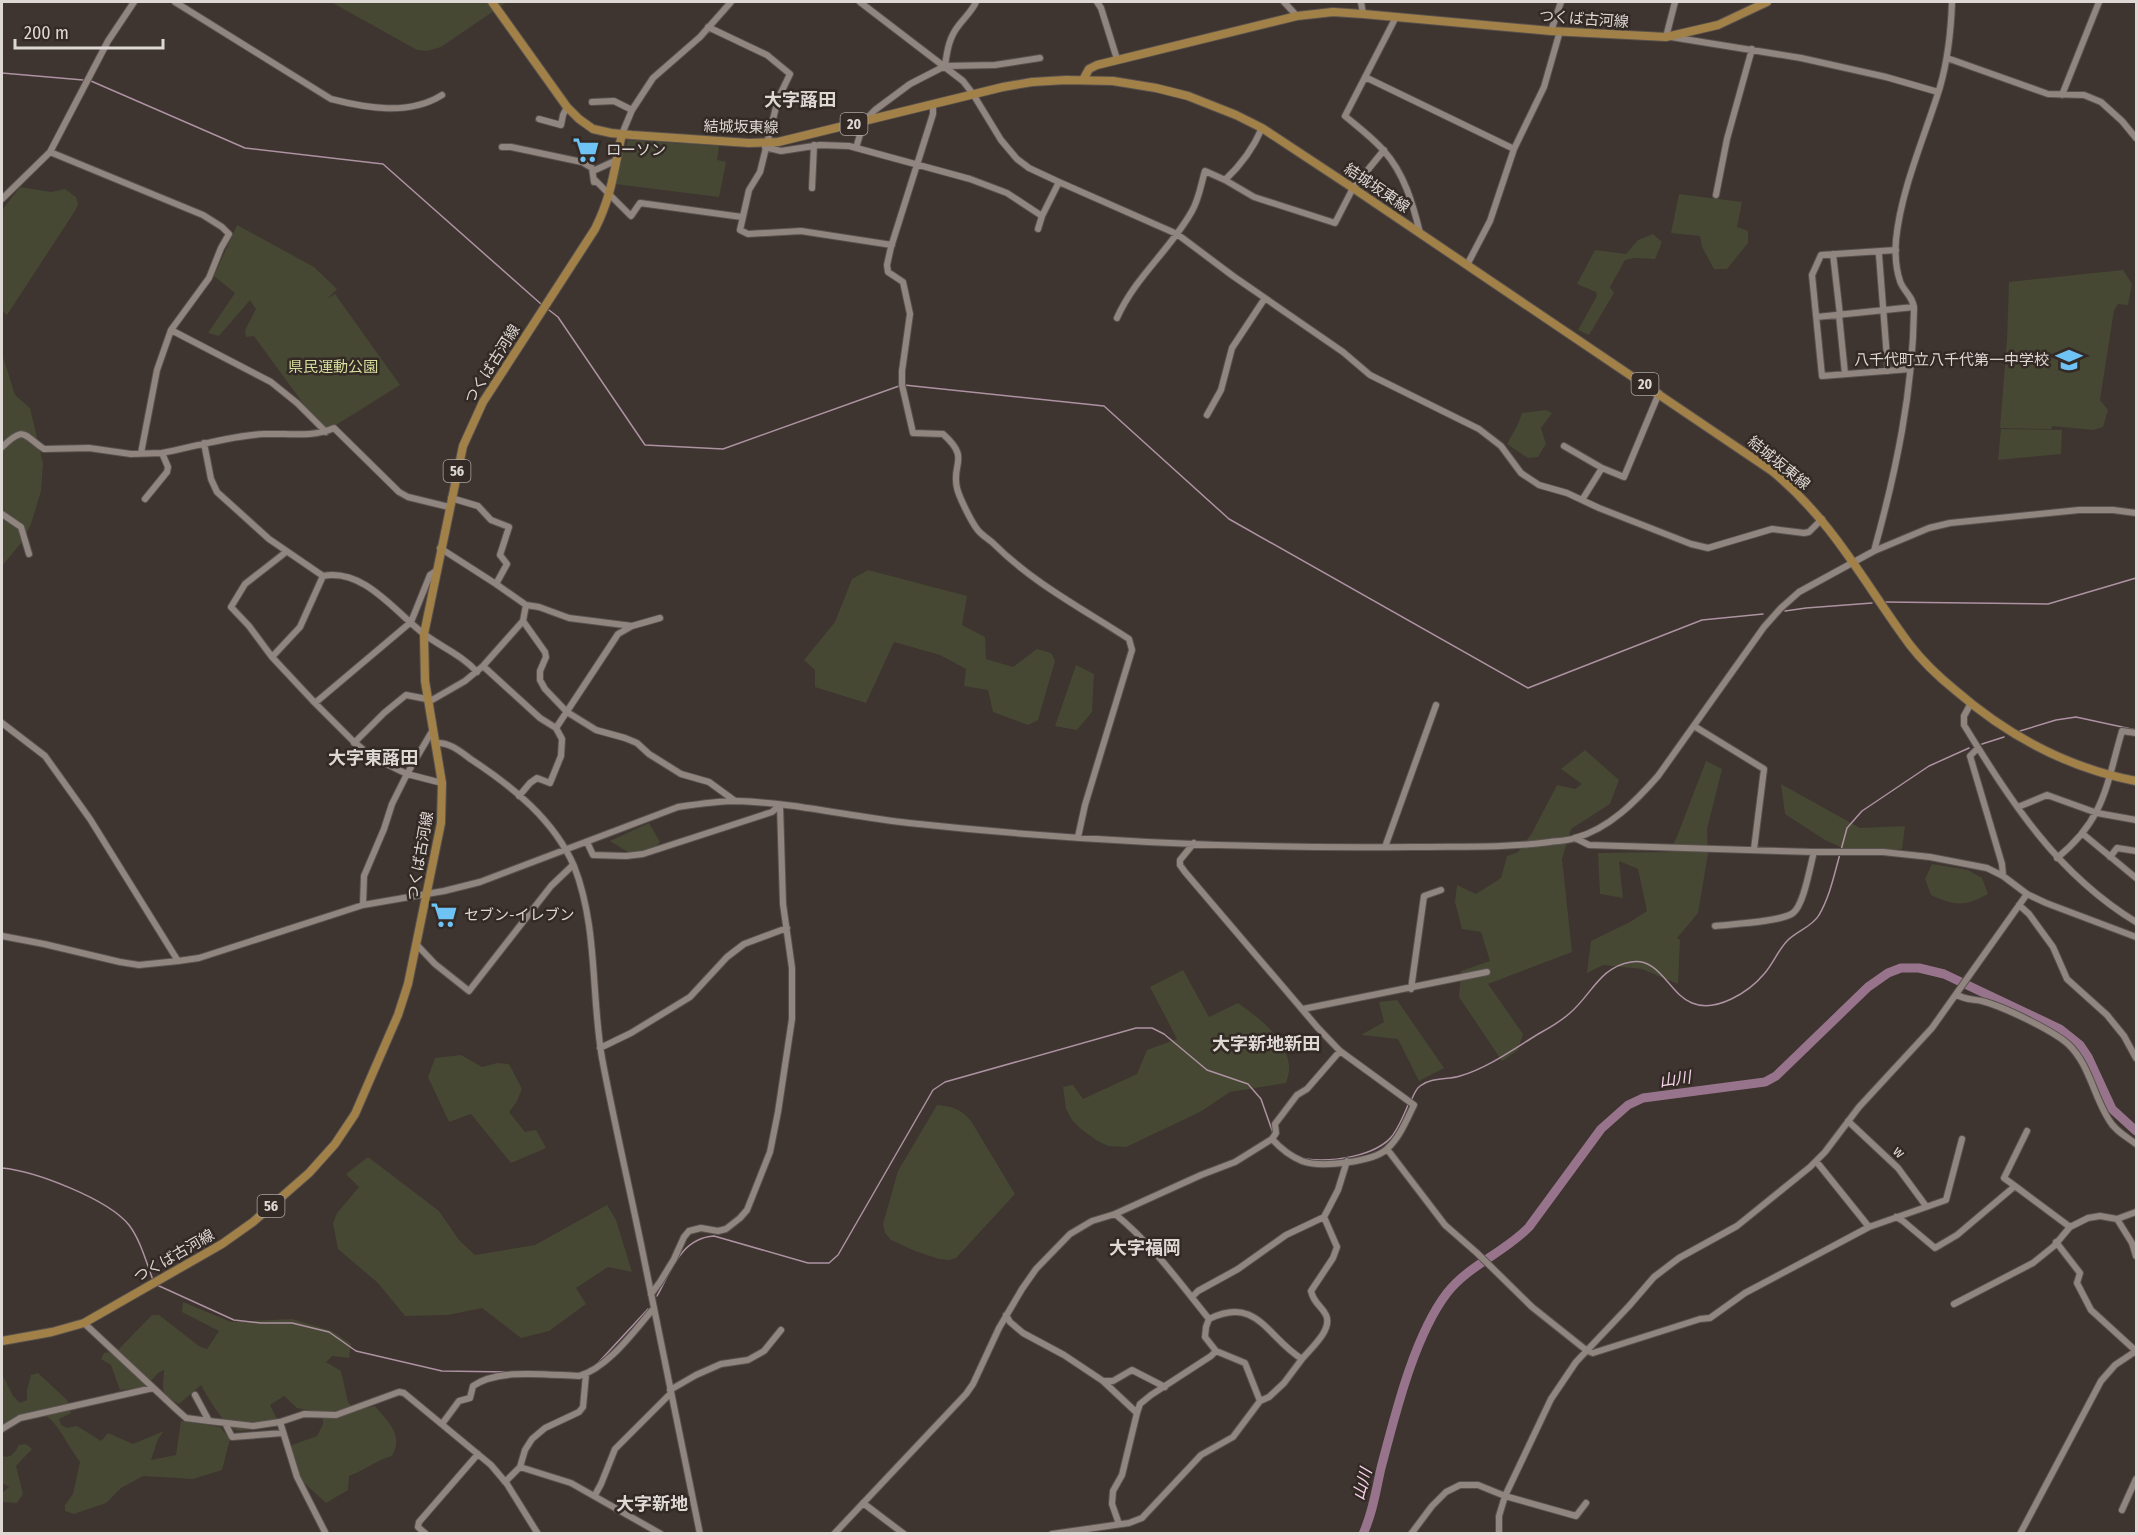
<svg xmlns="http://www.w3.org/2000/svg" width="2138" height="1535" font-family="'Fira Sans Condensed','Noto Sans JP',sans-serif">
<rect width="100%" height="100%" fill="#3e3430"/>
<path fill="#464833" d="M331,2H507L441,47L427,51L417,50Z
M628,140L719,146L717,160L726,162L719,197L615,184L622,151L625,150Z
M20,187L51,192L65,189L76,197L78,204L75,211L7,315L2,311V210Z
M1679,194L1742,202L1737,227L1748,231V243L1727,269H1714L1702,247L1700,236L1671,233Z
M237,225L314,267L337,289L327,299L335,294L400,385L328,430L310,413L254,336L246,337L245,330L256,309L250,300L219,336L208,333L235,293L214,276Z
M1653,234L1662,242L1655,259L1634,258L1625,260L1610,287L1614,293L1589,335L1578,330L1597,296L1596,292L1577,284L1595,250L1626,254L1638,240Z
M2123,270L2132,284L2128,305L2118,304L2114,310L2100,400L2108,410L2103,427L2093,430L2053,426L2051,429L2000,428L2007,338L2009,282Z
M2,354L15,395L30,408L43,463L41,491L31,524L21,543L2,566Z
M1546,410L1552,413L1541,428L1546,444L1538,457L1528,458L1507,444L1518,424L1522,413Z
M2001,429L2062,430L2061,454L1998,460Z
M868,570L967,596L962,625L985,637L986,659L1013,667L1037,649L1051,653L1055,661L1038,720L1028,725L993,712L988,690L964,686L966,669L940,655L894,642L866,703L815,687V670L804,660L835,622L852,579Z
M1076,665L1094,674L1092,712L1077,730L1055,726Z
M1585,750L1619,780L1610,804L1571,829L1562,859L1572,952L1488,984L1523,1034L1518,1050L1502,1061L1459,997L1461,971L1490,961L1481,932L1462,929L1455,902L1457,885L1476,894L1501,878L1507,856L1518,852L1532,833L1557,785L1575,789L1582,784L1561,769Z
M1706,761L1722,769L1707,829L1708,854L1698,913L1677,938L1680,940L1678,984L1642,969L1603,965L1587,973L1591,941L1630,922L1647,911L1638,869L1619,861L1623,898L1600,894L1598,853L1669,852L1676,839Z
M1781,784L1860,828L1905,826L1902,849L1847,850L1825,840L1785,814Z
M649,823L660,842L653,849L631,854L610,841Z
M1932,864L1968,870L1982,878L1988,894C1964,907 1955,906 1931,895L1925,879Z
M1183,970L1209,1017L1238,1003C1259,1018 1285,1037 1289,1064C1290,1070 1288,1077 1286,1083L1230,1092L1200,1112L1126,1147L1108,1146L1096,1140L1081,1129L1072,1120L1066,1109L1063,1087L1073,1085L1083,1099L1137,1074L1147,1050L1177,1039L1150,987Z
M1397,1000L1444,1068L1419,1081L1398,1039L1361,1035L1384,1022L1379,1002Z
M461,1055L482,1067L497,1063L509,1064L522,1089L516,1103L509,1112L525,1132L536,1130L546,1148L511,1163L471,1114L449,1122L428,1077L435,1058Z
M937,1105C953,1107 960,1108 971,1121L1015,1194L956,1258L949,1260L939,1259L915,1251L891,1240L885,1233L883,1224L898,1171Z
M368,1157L439,1211L459,1240L475,1255L535,1245L607,1205L616,1220L632,1272L608,1267L576,1288L586,1304L549,1331L521,1338L482,1308L448,1315L405,1316L378,1283L338,1249L333,1223L337,1213L359,1187L346,1174Z
M183,1302L231,1322L292,1319L332,1331L351,1344L349,1358L332,1356L326,1362L341,1371L348,1402L355,1411L375,1406C388,1422 404,1434 392,1456C374,1461 366,1470 349,1476L348,1490L326,1503L303,1482L290,1460L292,1445L317,1436L323,1424V1413L297,1408L284,1396L270,1405L277,1419C269,1425 246,1433 236,1430C224,1426 207,1396 201,1385L179,1404C159,1394 163,1390 164,1370L158,1373L145,1387L120,1390L111,1365L101,1359L104,1353L117,1351L152,1315H159L199,1346L207,1349L219,1331L182,1312Z
M38,1373L67,1400L71,1413L59,1419L61,1425L67,1428L77,1426L101,1441L108,1433L133,1444L164,1431L158,1439L151,1460L176,1455L181,1421L220,1427L230,1439L222,1470L193,1479L143,1476L121,1488L106,1503L74,1514L65,1511V1505L73,1494L80,1462C55,1428 49,1392 2,1426V1374L13,1396L20,1403L27,1400V1390L31,1375Z
M26,1444L32,1449L16,1466L23,1494L17,1503L2,1502V1493L9,1487L2,1483V1456C11,1459 15,1452 19,1445Z"/>
<g fill="none" stroke-linecap="round" stroke-linejoin="round">
<path stroke="#ad92a2" stroke-width="1.5" d="M2,73L83,80
M91,81L245,148L383,164L541,304
M549,310L558,317L645,445L723,449L899,386
M904,385L1104,406L1229,519L1528,688L1702,620L1763,614
M1885,602L2048,604L2136,578
M1785,611L1806,608L1872,603
M2020,731L2056,720L2076,717L2136,730
M1982,744L2004,737
M1841,850L1847,828L1862,811L1929,766L1969,748
M1411,1101C1413,1096 1416,1089 1420,1086C1431,1077 1448,1080 1460,1076C1488,1068 1515,1048 1540,1033C1551,1027 1561,1021 1570,1013C1592,994 1600,967 1631,962C1660,957 1669,994 1692,1003C1716,1013 1749,992 1764,974C1773,964 1778,950 1788,940C1797,931 1813,926 1819,915C1830,896 1834,875 1840,854
M1306,1159C1331,1162 1376,1157 1393,1135C1399,1126 1404,1115 1408,1105
M2,1168C35,1171 108,1199 129,1225C141,1241 146,1262 153,1280
M157,1285L234,1320L261,1323H292L329,1332L356,1351L442,1371L509,1372
M657,1296C671,1271 681,1238 714,1236L808,1263H829L838,1255L933,1090L945,1082L1136,1028H1152L1164,1034L1207,1070L1248,1084L1261,1099L1273,1133
M598,1363L648,1309"/>
<path stroke="#98748c" stroke-width="9" d="M1363,1534C1373,1512 1376,1490 1381,1468C1395,1415 1414,1336 1447,1293C1469,1265 1505,1252 1529,1227L1601,1129L1628,1105L1643,1098L1765,1082L1776,1076L1868,987L1888,973L1901,968H1919L1944,974L2060,1029L2080,1045L2088,1057L2112,1109L2136,1131"/>
<g stroke="#58514d" stroke-width="8">
<path id="minor" d="M175,2L331,99C366,108 409,116 442,95
M860,2L963,81L973,94L1001,140L1017,159L1029,168L1059,182L1177,234L1233,276L1343,352L1370,375L1479,429L1501,446L1521,473L1539,485L1567,493L1599,508L1691,544L1708,548L1772,529L1804,533L1809,532L1822,519
M1097,2L1101,8L1117,59
M1284,2L1297,16
M1361,2L1363,14
M1396,17L1345,116C1358,127 1373,138 1384,151C1404,173 1413,204 1420,233
M708,27L767,55L790,74L778,99L760,172L749,190L740,230L748,234L801,231L892,245
M1551,31L1561,2
M1666,37L1675,2
M1671,37L1801,58L1886,77L1938,92
M1947,58L2048,94L2084,95L2101,102L2122,121L2136,138
M945,66C947,51 949,37 959,25C965,17 972,11 976,2
M1365,77L1514,149
M2062,95L2099,2
M592,102L614,101L632,110
M933,104V114L891,247L887,265L888,272L903,282L910,314L902,371V385L913,433L943,434C971,459 951,463 957,488C959,497 971,521 977,529C981,535 989,539 994,544C1033,583 1083,609 1129,639L1132,650L1085,805L1078,837
M539,119L561,125L563,115L567,107
M1262,128C1253,149 1241,165 1225,180L1254,197L1335,223L1353,188L1384,150
M622,134L632,110L653,78L700,37L731,2
M502,147H511L582,162L592,168L594,182
M765,147L781,151L820,145L849,146L970,179L1007,193L1042,216
M856,148L864,121L875,110L910,84L945,66L995,65L1040,58
M50,152L203,215L222,227L229,234L221,248L209,278L171,330L157,370L141,453
M593,171L617,160
M594,179L631,216L640,203L742,217
M812,188L814,145
M1716,195L1727,139L1752,49
M2,199L50,152L108,41L134,2
M1038,229L1042,216L1059,182
M1896,250L1821,255L1812,275L1822,376L1910,369
M1833,254L1840,315
M1879,255L1888,371
M1467,265L1490,221L1514,149L1544,87L1560,31
M1839,315L1845,374
M1817,317L1914,307
M1117,318C1135,277 1171,249 1192,211C1199,199 1201,184 1205,171L1225,180
M171,330L271,382L297,403L326,432
M1207,415L1221,390L1232,348L1265,298
M204,443L211,479L217,492L269,539L323,576C364,568 395,612 424,634C441,647 462,655 477,672
M1564,446L1602,468L1624,477L1659,393
M2,447C25,425 23,435 44,449L89,448L131,454L162,453
M145,499L167,472L168,467L162,453C196,446 230,436 264,434C287,433 312,438 334,428L399,492L408,497L449,507
M1582,500L1602,468
M2,514L21,527L29,554
M440,548L496,584L507,564L500,555L509,527L491,520L478,506L451,498
M1874,551C1896,472 1913,391 1914,309C1914,297 1903,291 1900,281C1896,269 1895,253 1896,240C1901,189 1925,136 1940,87C1948,59 1951,31 1952,2
M496,584L526,605L539,607L569,618L632,626L660,618
M526,605L523,621L545,652L546,657L540,671V680L545,689L567,712L596,730L625,738L637,743L649,754L681,774L709,782L735,801
M272,657L249,626L231,607L245,584L286,552
M483,666L540,718L556,728L562,739L561,756L550,783L537,778L530,783L519,796
M315,703L272,657L300,627L323,576
M1971,703L1964,716V725C2012,803 2057,874 2136,922
M2,723L45,756L90,819L178,961L199,958L363,905L444,891L480,882L678,807C698,804 718,801 738,801C796,803 852,817 909,823C1076,841 1245,849 1413,847C1459,846 1505,848 1550,842C1558,841 1567,841 1575,838C1609,829 1636,801 1658,776L1764,627L1781,608L1799,592L1874,551L1929,528L1950,523L2079,510H2113L2136,513
M1694,726L1764,769L1754,849
M556,728L618,634L632,626
M434,732L431,733L407,774L372,757L352,740L315,703L411,622L430,575L436,571
M354,743L384,713L406,695L432,700L465,681L483,666L523,621
M436,743C450,742 461,752 472,760C513,787 554,820 574,866C598,927 591,995 602,1058C614,1122 629,1185 642,1249C662,1344 680,1439 700,1534
M1978,748L1970,756L2002,864L2003,876
M2018,807L2047,795L2097,813L2136,820
M2083,834L2136,878
M1575,838L1589,845L1814,852H1883L1930,857L1987,868L2003,876L2027,894L2046,903L2136,937
M587,842L593,855L626,856L643,854L772,812L780,805
M1194,843L1180,860V865L1185,872L1318,1028L1340,1051L1414,1105C1406,1121 1400,1137 1387,1149C1373,1162 1320,1168 1302,1161C1290,1156 1281,1149 1272,1139
M1385,847L1436,705
M2110,857L2117,848L2136,851
M2057,858C2105,819 2106,786 2122,731L2136,733
M363,905L364,876L384,829L392,804L407,774L442,783
M2019,905L2029,914L2053,947L2067,979L2107,1015L2124,1036L2136,1058
M1715,926C1732,924 1781,922 1793,913C1804,905 1810,866 1814,852
M2,936L44,944L120,962L139,965L178,961
M417,945L435,964L469,991L551,886L573,865
M1411,989L1424,896L1441,890
M1956,994C1964,1000 1972,999 1982,1001C2002,1006 2052,1030 2068,1044C2090,1065 2093,1095 2109,1120C2115,1131 2127,1137 2136,1144
M1303,1009L1487,972
M600,1048L631,1033L690,997L727,957L744,944L787,928
M1848,1121L1898,1168L1926,1206
M1387,1149L1445,1225L1477,1253L1532,1307L1586,1350L1593,1353L1700,1319L1710,1318L1745,1293L1869,1227
M1816,1161L1869,1227L1946,1200L1962,1139
M2015,1186L2004,1178L2027,1131
M2136,1212L2117,1219L2132,1243L2136,1256
M1115,1214C1151,1243 1180,1283 1209,1319
M1896,1217L1903,1221L1935,1248L1957,1235L2015,1186L2070,1227
M2056,1242L2080,1273L2077,1283L2091,1310L2136,1351
M651,1294L660,1282L674,1259L684,1237L689,1231L701,1228L718,1231L726,1229L740,1218L747,1210L770,1152L778,1112L792,1019V968L783,904L780,805
M1192,1297L1198,1291L1238,1269L1286,1235L1324,1217L1338,1190L1347,1161
M1954,1304L2033,1263L2054,1246L2070,1227L2088,1218L2100,1216L2117,1219
M1006,1315L1010,1322L1023,1333L1064,1355L1103,1381L1137,1413L1122,1475L1113,1491L1112,1504L1119,1524
M84,1323L177,1410L186,1418L209,1421
M1216,1351L1245,1363L1260,1401
M1103,1381H1113L1132,1370L1165,1387
M670,1390L696,1375L721,1364L748,1360L764,1351L781,1330
M195,1395L209,1421L253,1426L280,1422L304,1414L336,1415L399,1392L404,1393L491,1465L507,1484L538,1534
M1137,1413L1140,1404L1151,1395L1211,1356L1216,1351L1205,1337L1206,1327L1209,1319C1258,1295 1267,1338 1302,1359C1310,1349 1333,1330 1326,1315C1321,1305 1314,1304 1311,1291L1333,1258L1337,1247L1324,1217
M280,1422L297,1477L326,1534
M442,1424L459,1401L470,1398L473,1386C499,1368 547,1375 579,1376C608,1368 634,1331 654,1308
M226,1425L232,1437L283,1433
M2,1429L20,1418L153,1388
M520,1467L571,1483L661,1534
M505,1482L520,1467L525,1450L532,1439L545,1428L579,1412L583,1407L586,1374
M595,1495L601,1484L615,1449L671,1393
M863,1503L904,1534
M2122,1510L2136,1479
M426,1534L418,1527L419,1522L478,1454
M834,1534L966,1394L973,1384L999,1328L1022,1289L1036,1269L1070,1234L1092,1221L1115,1214L1201,1175L1235,1162L1272,1139L1276,1133L1275,1124L1297,1095L1307,1089L1340,1051
M1052,1534L1129,1523L1142,1518L1201,1455L1233,1437L1260,1401L1269,1397L1284,1383L1302,1359
M1411,1534L1432,1506L1446,1492L1460,1485H1478L1505,1496L1576,1516L1586,1503
M1499,1534V1516L1505,1496L1551,1399L1576,1362L1629,1306L1654,1277L1679,1258L1737,1226L1810,1167L1825,1152L1859,1107L1932,1028L2027,894
M2020,1534L2101,1381L2115,1365L2136,1351"/>
</g>
<g stroke="#58514d" stroke-width="10">
<path id="major" d="M492,2L567,107L579,119L593,129L611,133L632,135L749,143L778,142L1003,87L1032,82L1066,80L1113,81L1156,88L1188,96L1236,115L1262,128L1353,188L1772,471C1834,522 1864,583 1910,645C1923,662 1939,677 1955,690C2008,736 2068,768 2136,781
M1083,80L1089,69L1097,65L1297,16L1333,12L1363,14L1551,31L1666,37L1718,25L1767,2
M2,1341L52,1332L84,1323L222,1244L253,1222L309,1173L335,1144L355,1114L398,1015L408,984L441,823L442,783L425,681L424,634L463,446L483,402L595,229C612,195 614,170 622,134"/>
</g>
<use href="#minor" stroke="#918580" stroke-width="6"/>
<use href="#major" stroke="#a28148" stroke-width="8"/>
</g>
<defs>
<g id="supermarket-bare" transform="scale(2.07)"><path d="M-6-5.5h2.5l.6 2H6L4.5 2H-2.5L-4.4-4H-6ZM-1.5 3.2a1.3 1.3 0 1 0 .1 0ZM3 3.2a1.3 1.3 0 1 0 .1 0Z" fill="#6fc2f4" stroke="#332a26" stroke-width="2.5" paint-order="stroke"/></g>
<g id="school-bare" transform="scale(2.07)"><path d="M0-5L7-2L0 1L-7-2ZM-4 1L0 2.5L4 1V4Q0 6-4 4Z" fill="#6fc2f4" stroke="#332a26" stroke-width="2.5" paint-order="stroke"/></g>
</defs>
<g fill-rule="evenodd">
<use href="#supermarket-bare" x="586" y="150"/>
<use href="#school-bare" x="2069" y="360"/>
<use href="#supermarket-bare" x="444" y="915"/>
</g>
<g text-anchor="middle" dominant-baseline="central" stroke-width="5" stroke-linejoin="round" paint-order="stroke">
<g fill="#332a26" stroke="#aba4a0" stroke-width="1.5">
<rect x="840.5" y="113" width="27" height="22" rx="4.5"/>
<rect x="1631.5" y="373" width="27" height="22" rx="4.5"/>
<rect x="443.5" y="460" width="27" height="22" rx="4.5"/>
<rect x="257.5" y="1195" width="27" height="22" rx="4.5"/>
</g>
<g font-size="14" font-weight="bold" fill="#ded8d5">
<text x="854" y="124">20</text>
<text x="1645" y="384">20</text>
<text x="457" y="471">56</text>
<text x="271" y="1206">56</text>
</g>
<g font-size="15" fill="#ded8d5" stroke="#332a26">
<text transform="translate(1584 19) rotate(4)">つくば古河線</text>
<text transform="translate(741 127) rotate(1)">結城坂東線</text>
<text transform="translate(1377 188) rotate(34)">結城坂東線</text>
<text transform="translate(492 364) rotate(-58)">つくば古河線</text>
<text transform="translate(1779 463) rotate(39)">結城坂東線</text>
<text transform="translate(420 856) rotate(-80)">つくば古河線</text>
<text transform="translate(1899 1152) rotate(44)">w</text>
<text transform="translate(174 1256) rotate(-30)">つくば古河線</text>
</g>
<g font-size="15" fill="#ded8d5" stroke="#332a26" text-anchor="start">
<text x="606" y="150">ローソン</text>
<text x="2049" y="360" text-anchor="end">八千代町立八千代第一中学校</text>
<text x="464" y="915">セブン-イレブン</text>
</g>
<g font-size="15" fill="#d6de9d" stroke="#332a26">
<text x="333" y="367">県民運動公園</text>
</g>
<g font-size="16" font-style="italic" fill="#fbd6ee" stroke="#332a26">
<text transform="translate(1675 1079) rotate(-8)">山川</text>
<text transform="translate(1362 1484) rotate(-74)">山川</text>
</g>
<g font-size="18" font-weight="bold" fill="#ded8d5" stroke="#332a26">
<text x="800" y="100">大字蕗田</text>
<text x="373" y="758">大字東蕗田</text>
<text x="1266" y="1044">大字新地新田</text>
<text x="1145" y="1248">大字福岡</text>
<text x="652" y="1504">大字新地</text>
</g>
</g>
<rect width="2138" height="1535" fill="none" stroke="#ded8d5" stroke-width="6"/>
<path d="M15 39v9h148v-9" fill="none" stroke="#ded8d5" stroke-width="3"/>
<text x="24" y="39" font-size="18" fill="#ded8d5" stroke="#332a26" stroke-width="4.5" paint-order="stroke">200 m</text>
</svg>
